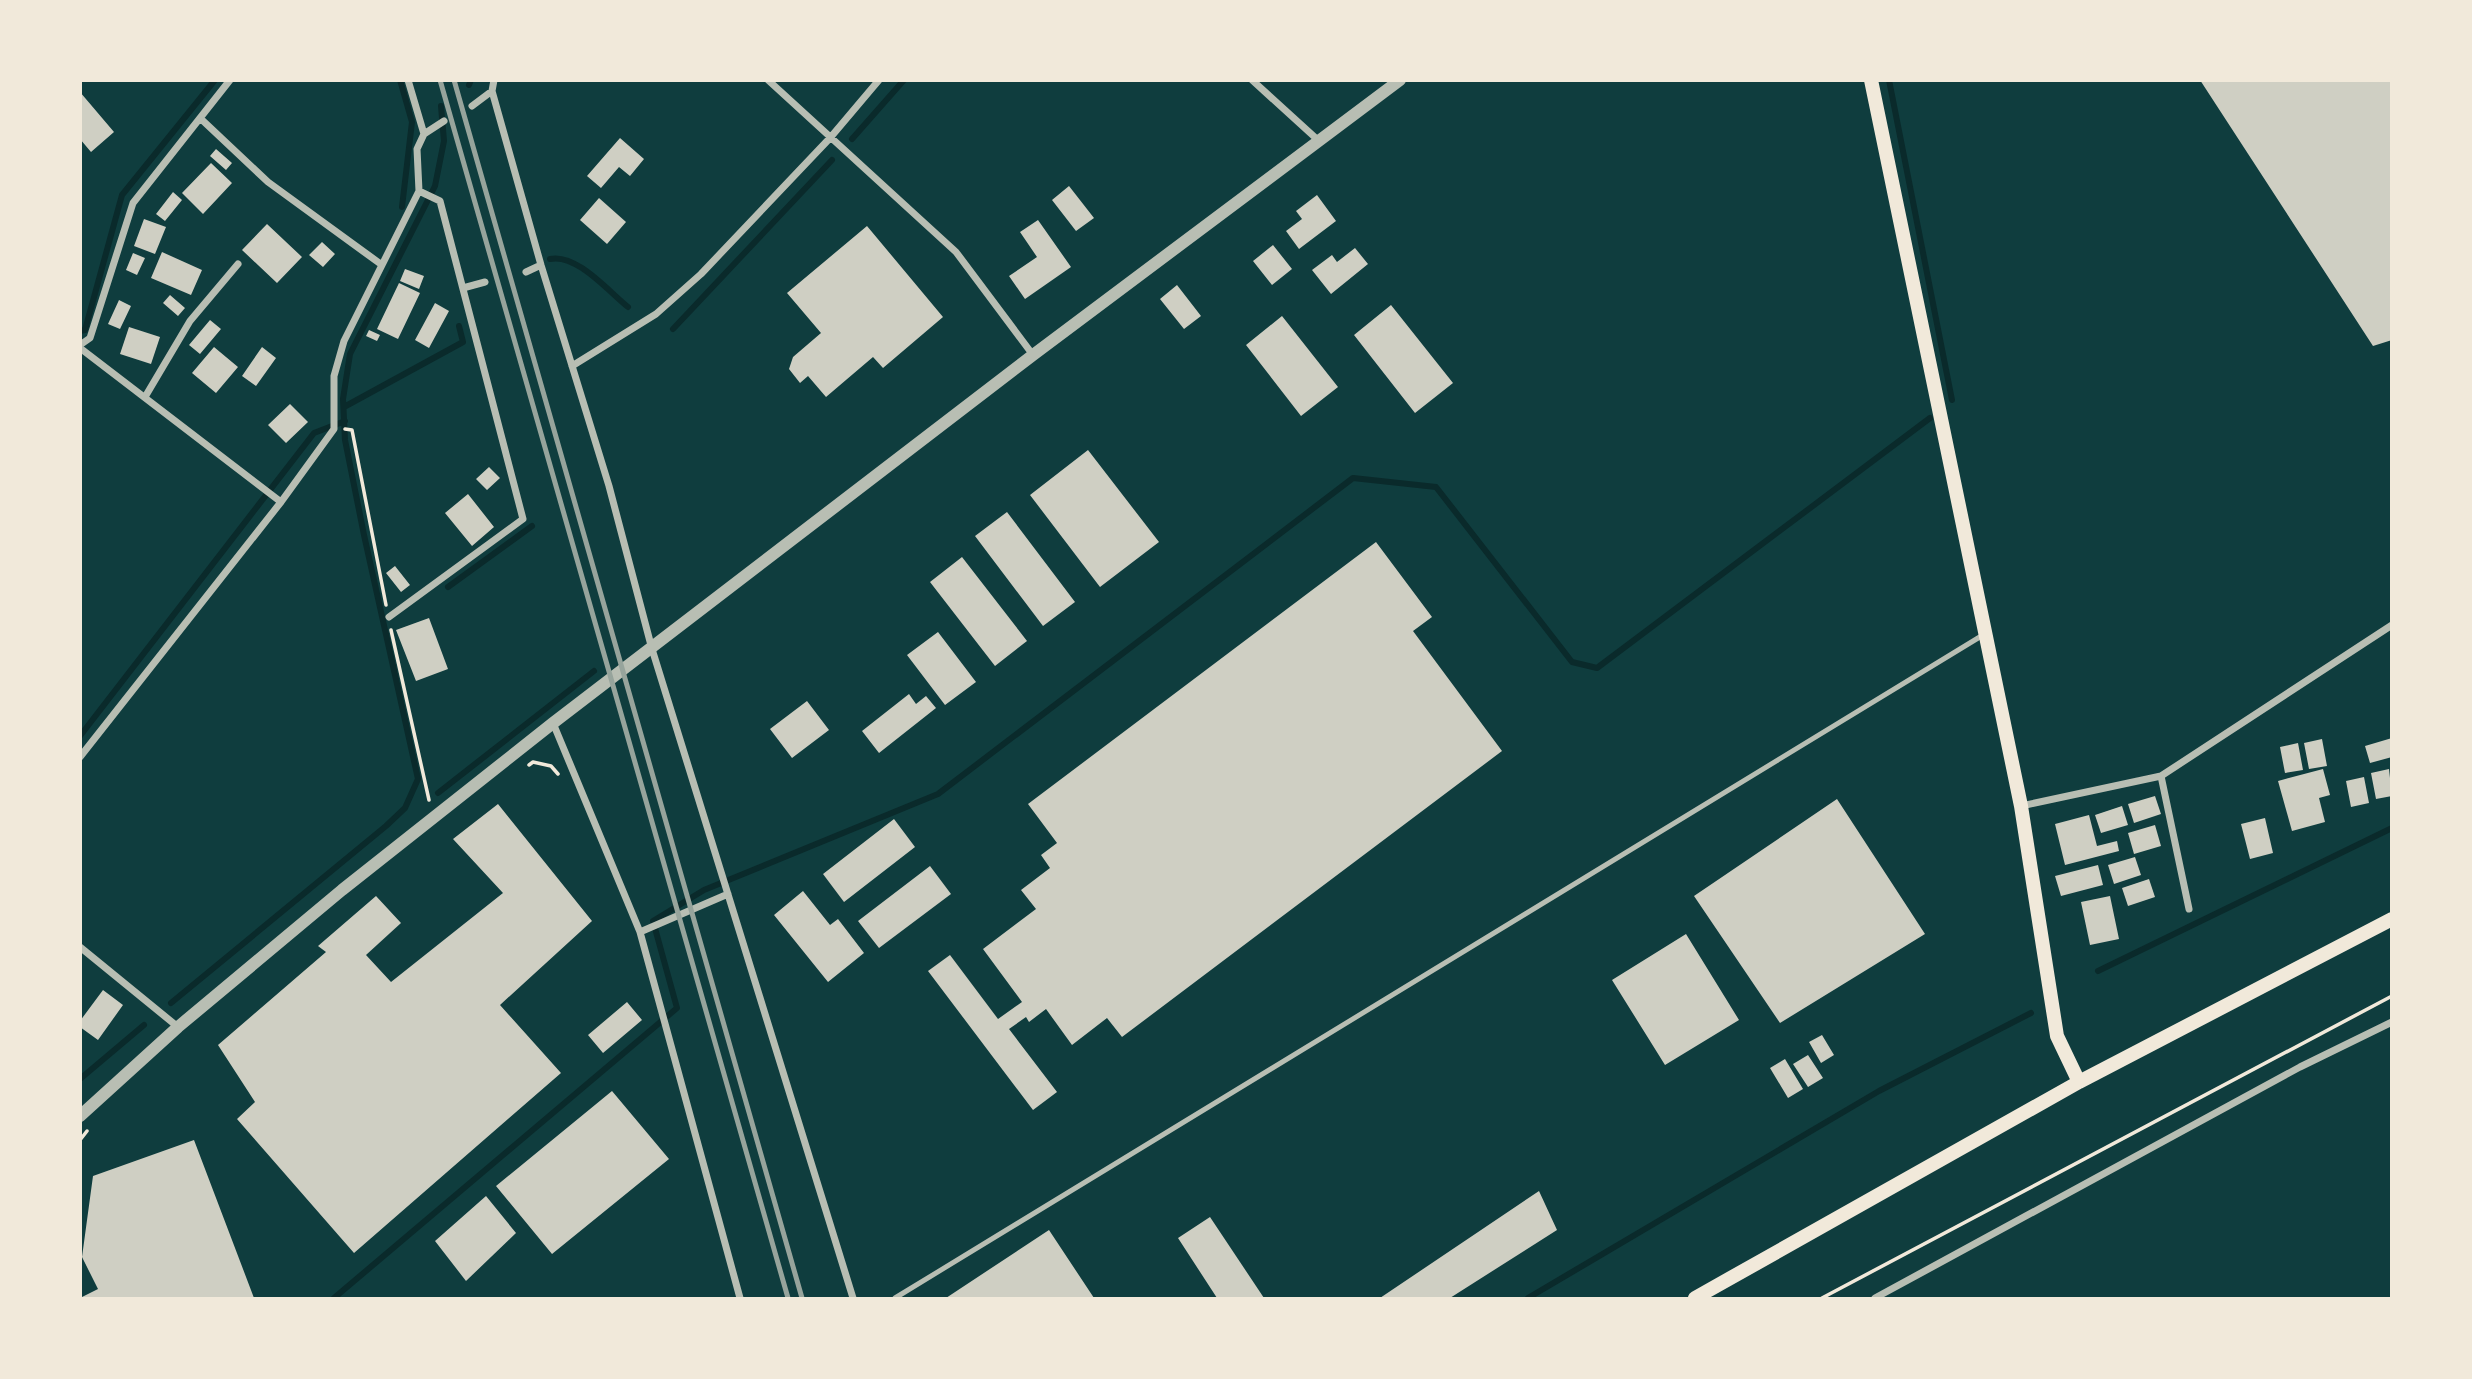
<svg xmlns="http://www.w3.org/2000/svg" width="2472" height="1379" font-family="Helvetica,sans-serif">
<rect width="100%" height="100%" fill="#0f3d3e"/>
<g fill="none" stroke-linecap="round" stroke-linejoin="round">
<path stroke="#0a2a2b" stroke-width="6" d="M400,80L412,122L402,207
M1889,80L1952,400
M469,85L471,80
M852,139L904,80
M550,259C576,253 608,291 628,307
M673,329L832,160
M80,331L85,330L122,195L215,80
M344,407L463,342L459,326
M448,587L532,526
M80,736L314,433L345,421
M438,793L594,671
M2098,971L2392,828
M171,1003L386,826L405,808L418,779L364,535L345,440L343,399L350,354L435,186L444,141L441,106
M80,1079L144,1025
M334,1298L677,1008L653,921L704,890L938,794L1353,478L1436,487L1572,662L1597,668L1930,418
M1528,1298L1879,1091L2031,1013"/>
</g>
<path fill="#cfcfc3" d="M2200,80H2392V340L2373,346Z
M80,92L114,132L91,152L80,139Z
M620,138L644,159L630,176L619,167L601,188L587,176Z
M216,149L232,163L226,170L210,156Z
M211,163L232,183L203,214L182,193Z
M1069,186L1094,218L1076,231L1052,200Z
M173,192L182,200L165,221L156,214Z
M1317,195L1336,221L1299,249L1286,231L1302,219L1296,211Z
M599,198L626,222L607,244L580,220Z
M144,219L166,227L155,254L134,246Z
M1038,220L1071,267L1025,299L1009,276L1037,257L1020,232Z
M267,224L302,257L277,283L242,250Z
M867,226L943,317L883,368L873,357L826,397L808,376L800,383L789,369L793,357L821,333L787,293Z
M322,242L335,254L323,267L309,255Z
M1273,245L1292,269L1272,285L1253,261Z
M1355,248L1368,264L1331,294L1312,270L1332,255L1337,262Z
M162,252L202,270L191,295L151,278Z
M133,253L145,258L137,275L126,270Z
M405,269L424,276L419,289L400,281Z
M399,283L420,293L398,339L377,329Z
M1177,285L1201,316L1184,329L1160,299Z
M170,295L185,308L178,316L163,303Z
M119,300L131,306L120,329L108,324Z
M435,303L449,311L429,348L415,340Z
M1391,305L1453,383L1415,413L1354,335Z
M1282,316L1338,387L1301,416L1246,345Z
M210,320L221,329L200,354L189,345Z
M129,327L160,337L151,364L120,354Z
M369,330L380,335L377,341L366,336Z
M214,347L238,367L216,393L192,373Z
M262,347L276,358L256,386L242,376Z
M290,404L308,422L286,443L268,425Z
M1088,450L1159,542L1100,587L1030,495Z
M489,467L500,478L487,490L476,479Z
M468,494L494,527L472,546L445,513Z
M1007,512L1075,602L1043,626L975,536Z
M1376,542L1432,617L1413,631L1502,751L1122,1037L1107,1018L1072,1045L1046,1009L1029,1022L1026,1017L1009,1029L1057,1092L1033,1110L928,971L950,955L998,1019L1022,1002L983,949L1036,909L1021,890L1050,868L1041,855L1057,843L1028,804Z
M962,557L1027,641L995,666L930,582Z
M395,566L410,585L401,592L386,573Z
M429,618L448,669L416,681L396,630Z
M938,632L976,682L945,705L907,655Z
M909,694L916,704L926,696L936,708L879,753L862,731Z
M807,701L829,730L792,758L770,729Z
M2392,738V757L2370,763L2365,746Z
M2322,739L2327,766L2309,769L2304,743Z
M2298,743L2303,770L2285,773L2280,747Z
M2323,769L2330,795L2319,798L2325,822L2292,831L2278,781Z
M2389,769L2392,796L2376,799L2371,773Z
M2364,777L2369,803L2351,807L2346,781Z
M2155,796L2161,814L2134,823L2128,804Z
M1837,799L1925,934L1780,1023L1694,896Z
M498,804L592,921L500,1005L561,1073L354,1253L237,1119L255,1102L218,1045L326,952L318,946L376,896L401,923L366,955L391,982L503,893L453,839Z
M2122,806L2128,825L2101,833L2095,815Z
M2089,815L2097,846L2117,841L2119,851L2065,865L2055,824Z
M2265,818L2273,853L2250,859L2241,824Z
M894,819L915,847L844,902L823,874Z
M2155,825L2161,846L2134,854L2128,833Z
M2135,857L2141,875L2114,884L2108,865Z
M2098,865L2103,885L2061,896L2055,876Z
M930,866L951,894L879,948L858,921Z
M2149,879L2155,897L2128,906L2122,888Z
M803,891L830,925L838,919L864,953L828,982L774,915Z
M2110,896L2119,939L2090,945L2081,902Z
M1686,934L1739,1020L1665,1065L1612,980Z
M103,990L123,1005L98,1040L80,1027V1021Z
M627,1002L642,1020L603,1053L588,1035Z
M1822,1035L1834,1055L1821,1063L1809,1042Z
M1808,1055L1823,1078L1808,1087L1793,1064Z
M1785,1059L1803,1089L1788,1098L1770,1068Z
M612,1091L669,1159L552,1254L496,1186Z
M194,1140L254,1298H80L98,1289L82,1257L93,1176Z
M1539,1191L1557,1230L1450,1298H1380Z
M486,1196L516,1233L466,1281L435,1241Z
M1210,1217L1264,1298H1217L1178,1238Z
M1049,1230L1094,1298H946Z"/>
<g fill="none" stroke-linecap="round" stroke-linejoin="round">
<path stroke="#f1e9da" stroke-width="3.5" d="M345,429L352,430L386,605
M391,630L429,800
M529,765L533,762L551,766L558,774
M80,1140L87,1131
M1822,1298L2392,996"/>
<path stroke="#b8beb3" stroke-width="5" d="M895,1298L1983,635"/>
<path stroke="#b8beb3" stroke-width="7" d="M408,80L424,134
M494,80L492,91L541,265L609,486L652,649L853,1298
M768,80L956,252L1033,355
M1252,80L1319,141
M472,106L492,91
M200,118L268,182L382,265
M526,272L541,265
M463,288L485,282
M80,345L90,338L133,203L230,80
M80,348L281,502L80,757
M572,366L656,314L701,274L830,138L879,80
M145,397L190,321L238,264
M281,502L334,429V376L344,341L419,191L417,149L424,134L444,121
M389,617L523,519L440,201L419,191
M553,723L640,932L740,1298
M2161,776L2189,909
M2021,806L2161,776L2392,625
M640,932L728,894
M80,947L178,1027
M1875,1298L2300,1067L2392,1022"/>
<path stroke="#b8beb3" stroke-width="12" d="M80,1116L178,1027L342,890L553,723L1033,355L1400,80"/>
<path stroke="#f1e9da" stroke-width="14" d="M1871,80L2021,806L2057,1036L2079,1082
M1695,1298L2079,1082L2392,919"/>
<path stroke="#97a49c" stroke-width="5" d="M440,80L788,1298
M454,80L802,1298"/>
</g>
<rect width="2472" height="1379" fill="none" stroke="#f1e9da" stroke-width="164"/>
</svg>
